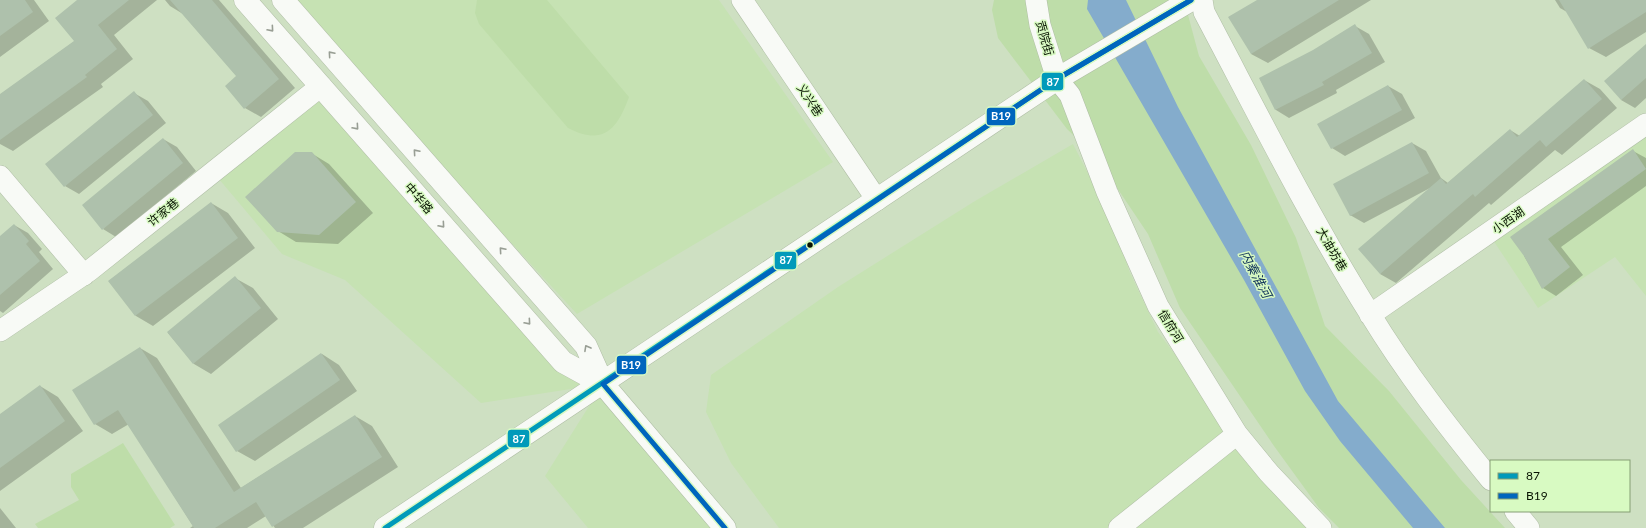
<svg xmlns="http://www.w3.org/2000/svg" width="1646" height="528" font-family="Lato,'Noto Sans SC',sans-serif">
<rect width="100%" height="100%" fill="#cee0c2"/>
<path fill="#c6e2b3" d="M287,0H719L833,162L577,314Z
M321,86L563,361L603,384L725,528H588L545,476L603,384L481,403L345,280L282,254L213,172Z
M1646,134V296L1615,257L1538,308L1493,240Z
M1073,144L1112,221L1130,273L1158,332L1306,528H779L731,463L706,412L711,375L838,287L975,201Z"/>
<path fill="#bedda9" d="M477,0H547L629,97C617,130 603,146 568,128L479,24L475,13Z
M994,0H1184L1199,56L1251,145L1296,238L1325,326L1389,391L1461,480L1505,528H1339L1319,508L1274,446L1180,308L1148,234L1097,158L1067,129L998,38L992,10Z
M123,443L175,525L170,528H38L35,524L79,500L71,487V474Z"/>
<path fill="#84accc" d="M1088,0H1126L1178,107L1338,401L1445,528H1413L1340,441L1305,391L1244,280L1087,9Z"/>
<path fill="#0003" d="M0,0H34L49,21L0,57Z
M79,0H157L114,35L133,59L101,84L103,87L13,151L0,144V95L75,41Z
M165,0H219L295,88L261,117L245,108L237,76L183,14L170,6Z
M1258,0H1371L1268,63L1251,54Z
M1555,0H1646V32L1606,57L1589,48L1567,12L1560,8Z
M1355,26L1369,34L1385,62L1336,90L1337,93L1289,118L1276,110L1260,79L1314,51Z
M1646,46V98L1635,108L1621,100Z
M1584,80L1600,89L1617,108L1562,155L1555,150L1491,205L1489,203L1396,283L1380,274L1430,188L1364,223L1350,215L1412,143L1426,151L1441,178L1448,183L1510,130L1520,136Z
M1388,86L1402,94L1415,118L1345,156L1332,148Z
M134,93L148,101L166,123L79,194L65,186Z
M163,139L177,147L196,171L116,237L103,229Z
M1633,151L1646,158V186L1561,247L1583,275L1556,296L1543,288L1524,256Z
M311,153L329,164L373,213L338,244L296,242L278,231Z
M211,203L228,213L255,248L153,326L136,316L109,281Z
M14,225L28,233L42,249L39,252L53,269L3,313L0,311V238Z
M235,278L253,288L278,319L211,374L194,364L168,333Z
M140,348L157,358L241,488L355,416L372,426L398,467L303,528H275L266,516L247,528H190L193,526L129,424L112,434L95,424Z
M322,354L339,365L357,391L255,461L237,451Z
M40,386L58,397L83,431L0,491V415Z
M0,508L16,528H0Z"/>
<path fill="#aec1ac" d="M0,0H25L33,12L0,36Z
M77,0H129L98,25L117,49L85,75L87,77L0,140V94L74,41L55,18Z
M170,0H212L279,79L244,109L225,86L236,76Z
M1257,0H1339L1251,54L1228,17Z
M1559,0H1646V12L1588,49Z
M1355,24L1372,53L1322,82L1324,85L1275,110L1259,78L1313,50Z
M1646,44V78L1621,100L1604,81Z
M1584,79L1602,99L1546,147L1540,140L1475,197L1473,194L1380,274L1358,249L1441,178L1446,184L1510,129L1517,137Z
M1388,85L1402,110L1331,149L1317,124Z
M134,91L153,115L64,187L45,164Z
M163,138L183,163L102,230L82,205Z
M1412,142L1429,173L1350,216L1333,184Z
M1633,149L1646,169L1548,239L1570,267L1542,289L1524,256L1510,237Z
M295,152H312L356,202L319,235L277,232L245,197Z
M211,202L238,238L135,316L108,281Z
M14,224L29,241L26,244L40,261L0,295V236Z
M235,276L261,308L193,364L167,332Z
M140,347L234,492L355,415L382,457L272,527L256,502L215,528H194L118,410L94,425L72,390Z
M321,353L340,380L236,452L218,425Z
M40,385L65,421L0,468V414Z"/>
<g fill="none" stroke-linecap="round" stroke-linejoin="round">
<g stroke="#afbda5" stroke-width="22">
<path id="minor" d="M742,0L877,200
M1036,0L1040,25L1057,79L1070,95L1107,192L1158,306L1237,434L1269,473L1321,528
M1202,0L1204,12C1258,114 1309,217 1370,314C1406,373 1448,427 1491,480
M0,176L84,275
M1370,315L1646,124
M0,331L89,271L321,86
M1515,511L1529,528
M1119,528L1237,434"/>
</g>
<g stroke="#afbda5" stroke-width="23">
<path id="major" d="M245,0L563,362L603,384
M283,0L586,346L603,384L725,528
M385,528L1057,79L1191,0"/>
</g>
<use href="#minor" stroke="#f8faf6" stroke-width="21"/>
<use href="#major" stroke="#f8faf6" stroke-width="22"/>
<g stroke="#d8fac2" stroke-width="8">
<path id="bus-1" d="M385,528L1057,79L1191,0"/>
</g>
<g stroke="#d8fac2" stroke-width="8">
<path id="bus-2" d="M725,528L603,384L1057,79L1191,0"/>
</g>
<use href="#bus-1" stroke="#019aba" stroke-width="5"/>
<use href="#bus-2" stroke="#0065bd" stroke-width="5"/>
</g>
<defs><path id="oneway-chevron" d="M-2-3.5L2.5 0L-2 3.5" fill="none" stroke-width="1.6" stroke-linecap="round" stroke-linejoin="round"/></defs>
<g stroke="#989e94">
<use href="#oneway-chevron" transform="translate(271 29) rotate(49)"/>
<use href="#oneway-chevron" transform="translate(331 54) rotate(-131)"/>
<use href="#oneway-chevron" transform="translate(356 127) rotate(49)"/>
<use href="#oneway-chevron" transform="translate(416 152) rotate(-131)"/>
<use href="#oneway-chevron" transform="translate(442 225) rotate(49)"/>
<use href="#oneway-chevron" transform="translate(502 250) rotate(-131)"/>
<use href="#oneway-chevron" transform="translate(528 322) rotate(49)"/>
<use href="#oneway-chevron" transform="translate(587 348) rotate(-119)"/>
</g>
<circle fill="#081302" stroke="#d8fac2" stroke-width="1.5" cx="810" cy="245" r="3.5"/>
<g text-anchor="middle" dominant-baseline="central" stroke-width="3" stroke-linejoin="round" paint-order="stroke">
<g font-size="12" fill="#081302" stroke="#d8fac2">
<text transform="translate(1045 38) rotate(74)">贡院街</text>
<text transform="translate(810 100) rotate(56)">义兴巷</text>
<text transform="translate(419 198) rotate(49)">中华路</text>
<text transform="translate(163 212) rotate(-39)">许家巷</text>
<text transform="translate(1508 220) rotate(-35)">小西湖</text>
<text transform="translate(1332 249) rotate(60)">大油坊巷</text>
<text transform="translate(1171 326) rotate(59)">信府河</text>
</g>
<g font-size="13" font-style="italic" fill="#11345b" stroke="#d8fac2">
<text transform="translate(1256 274) rotate(62)">内秦淮河</text>
</g>
</g>
<g stroke="#d8fac2" stroke-width="1.5">
<rect x="1041" y="72" width="23" height="19" rx="4" fill="#019aba"/>
<rect x="986" y="107" width="30" height="19" rx="4" fill="#0065bd"/>
<rect x="774" y="251" width="23" height="19" rx="4" fill="#019aba"/>
<rect x="616" y="355" width="31" height="20" rx="4" fill="#0065bd"/>
<rect x="507" y="429" width="23" height="19" rx="4" fill="#019aba"/>
</g>
<g font-size="11" text-anchor="middle" font-weight="bold" fill="#fff">
<text x="1053" y="86">87</text>
<text x="1001" y="120">B19</text>
<text x="786" y="264">87</text>
<text x="631" y="369">B19</text>
<text x="519" y="443">87</text>
</g>
<rect x="1490" y="460" width="140" height="52" fill="#d8fac2" stroke="#859e75"/>
<rect x="1498" y="473" width="20" height="6" fill="#019aba" stroke="#859e75"/>
<text x="1526" y="480" font-size="12" fill="#081302">87</text>
<rect x="1498" y="493" width="20" height="6" fill="#0065bd" stroke="#859e75"/>
<text x="1526" y="500" font-size="12" fill="#081302">B19</text>
</svg>
